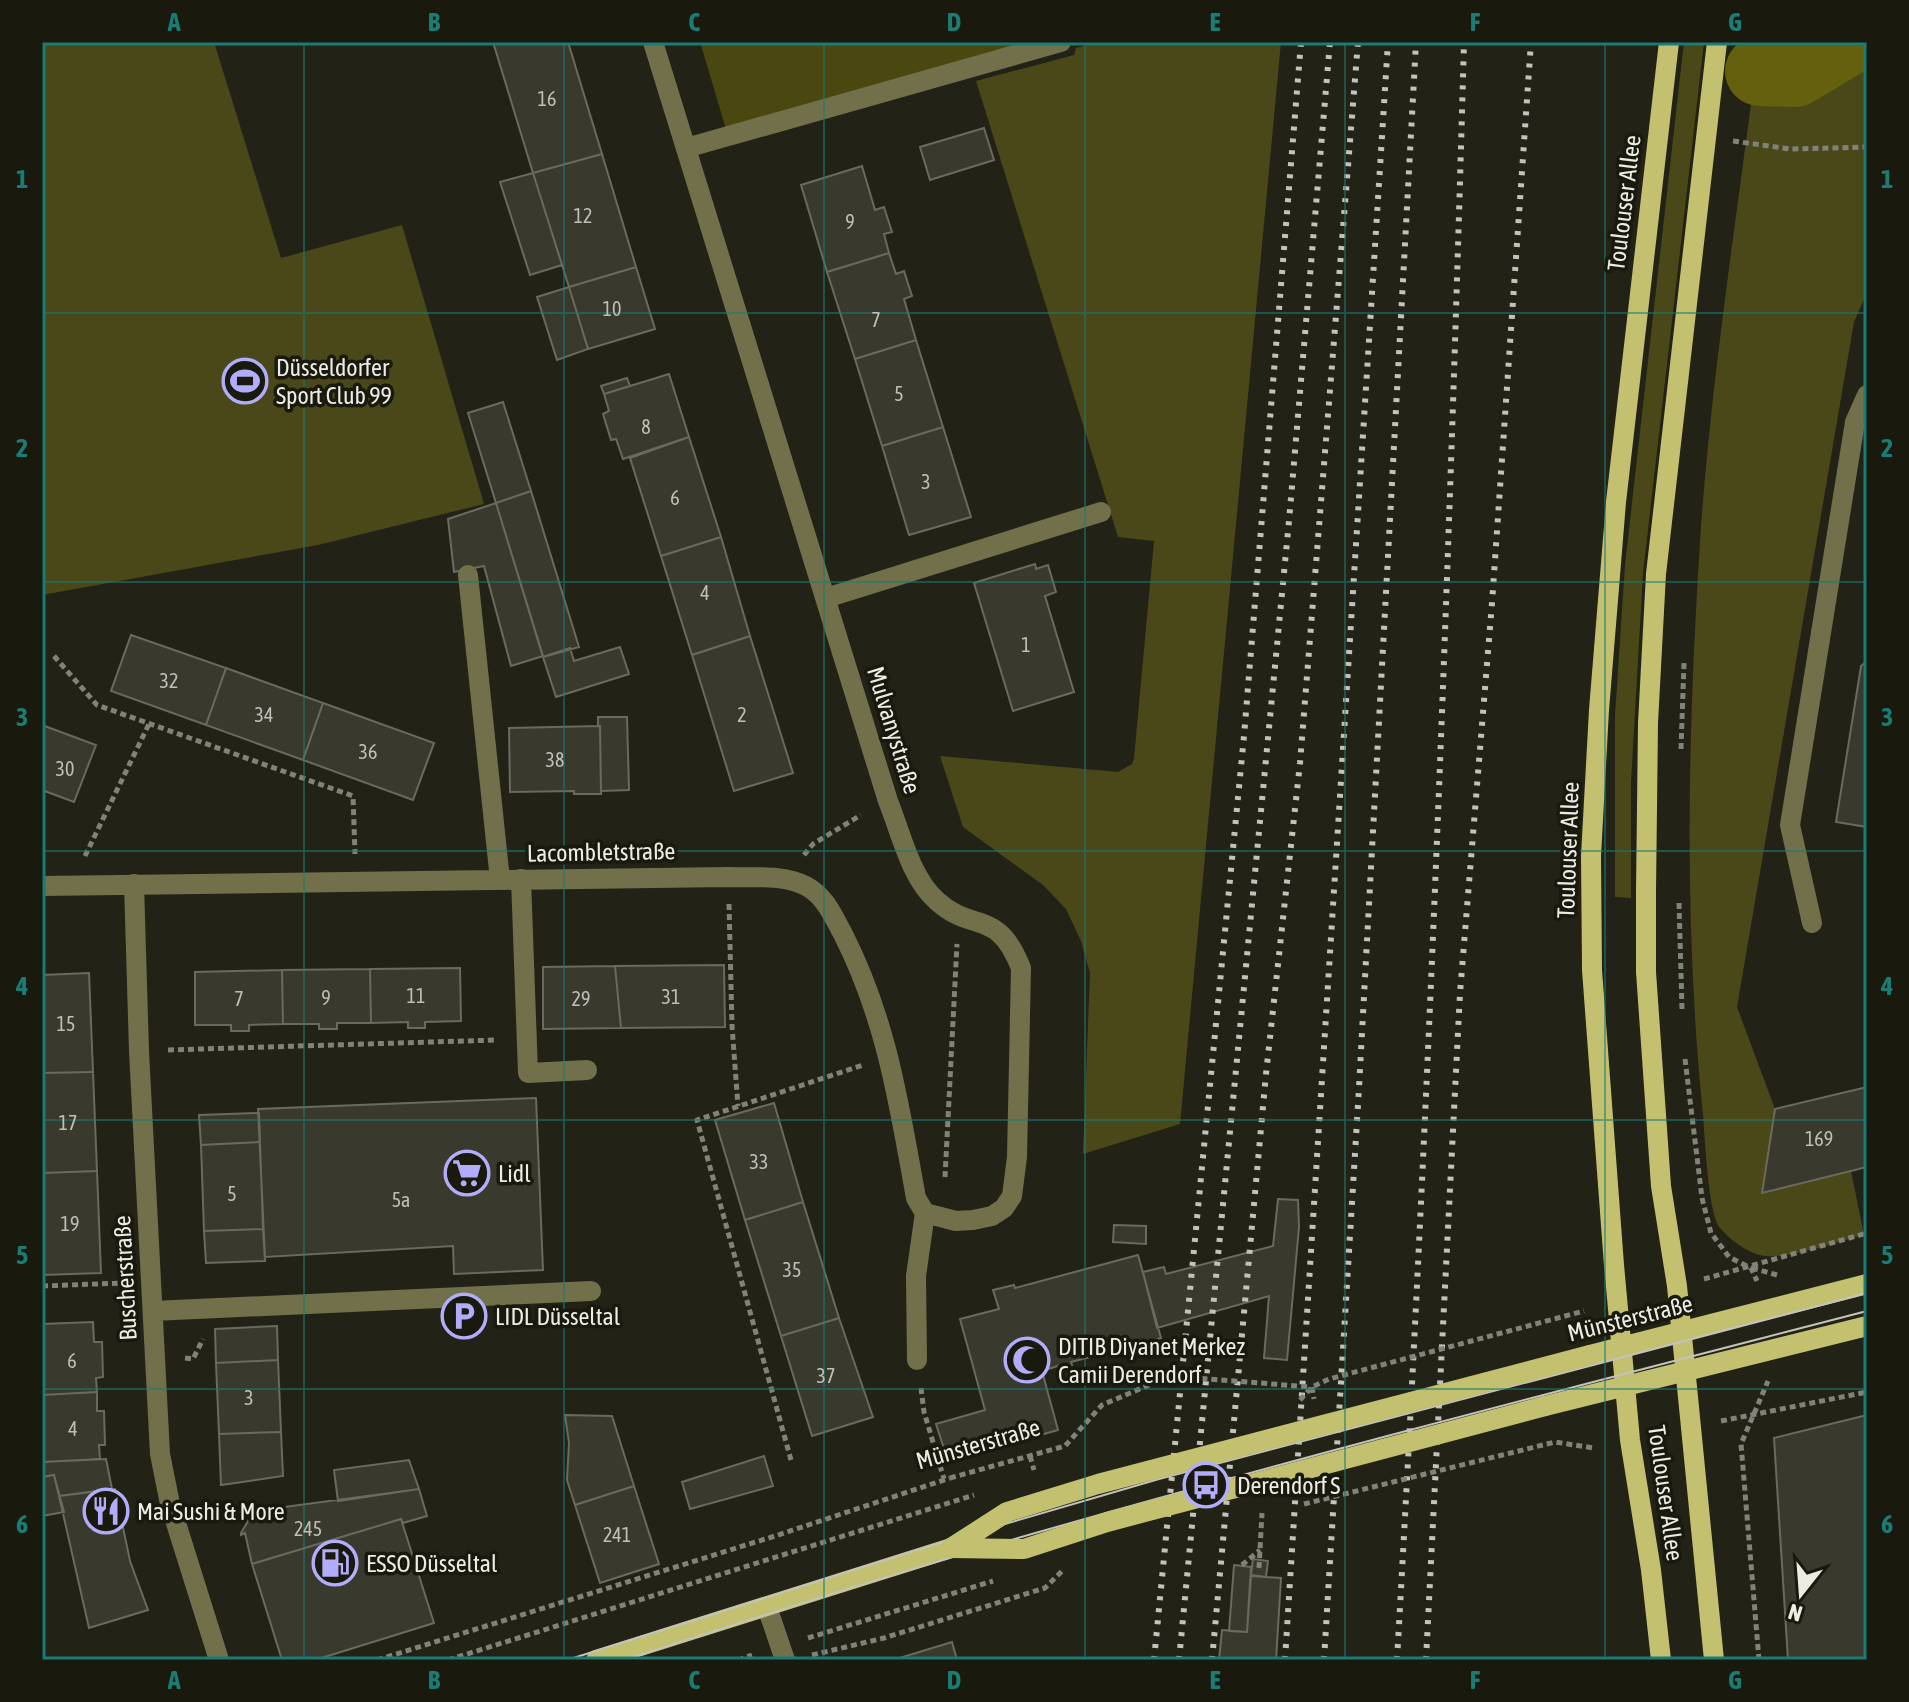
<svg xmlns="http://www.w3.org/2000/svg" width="1909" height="1702" font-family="'Asap Condensed',sans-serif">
<rect width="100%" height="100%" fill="#222217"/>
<path fill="#4a4819" d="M42,42H214L281,258L402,225L484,504L318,545L42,595Z
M1099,42H1281L1180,1124L1083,1154L1090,973L1081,941L1066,909L1043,885L963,827L940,756L1118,772L1132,764L1134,758L1154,541L1118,537L976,81L1074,55L1076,48Z
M1684,42H1704L1643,573L1631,782V898L1615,897V716L1625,565Z
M1759,42H1867V292L1854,322L1737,1007L1775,1109L1762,1192L1851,1171L1864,1235C1840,1241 1789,1259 1765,1256C1749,1254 1730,1240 1720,1228C1708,1213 1705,1138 1703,1115C1683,919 1688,722 1701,526C1713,364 1739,203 1759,42Z"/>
<path fill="#4a4711" d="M700,42H1042L726,129Z"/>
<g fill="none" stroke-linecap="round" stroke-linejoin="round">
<path stroke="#64600e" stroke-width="70" d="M1760,71L1795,72L1845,42"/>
</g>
<path fill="#39392d" stroke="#6a6a5d" stroke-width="2" d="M493,42H568L602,154L533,173Z
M984,128L994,160L930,180L920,147Z
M602,154L636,267L569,287L533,173Z
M862,166L875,210L884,207L892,232L884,234L889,253L827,272L801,185Z
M533,173L562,265L530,275L500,182Z
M889,253L896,274L904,271L912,296L904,299L916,340L855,359L827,272Z
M636,267L655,329L588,349L569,287Z
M569,287L588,349L557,360L537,297Z
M916,340L943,427L882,446L855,359Z
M669,374L689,437L623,459L616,439L611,440L603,414L609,411L604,394Z
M627,378L630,386L604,394L601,386Z
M503,402L531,491L496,503L468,413Z
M943,427L971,517L909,535L882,446Z
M689,437L721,537L661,556L630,458Z
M531,491L579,647L543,657L496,503Z
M496,503L543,656L511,666L484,566L454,572L448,519Z
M721,537L750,636L692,655L661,556Z
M1035,564L1036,569L1048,565L1056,592L1045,596L1074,692L1013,711L974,583Z
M131,635L226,668L206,725L111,691Z
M750,636L793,773L734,791L692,655Z
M620,647L629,674L556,697L543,657L570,648L574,661Z
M1867,661V827L1836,822L1861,666Z
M226,668L323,703L303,760L206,725Z
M323,703L434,743L413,800L303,760Z
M598,717H627L629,790L601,791L600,726H598Z
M42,725L96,745L74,802L42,790Z
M600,726L601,794H574V791L510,792L509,728Z
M724,965L725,1027L621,1028L615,966Z
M615,966L621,1028L543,1029V967Z
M460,968L461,1021L425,1022V1028H408V1022L371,1023L370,969Z
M370,969L371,1023H337V1029H319V1024H283L282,970Z
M282,970L283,1024L249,1025V1031H231V1025H195V972Z
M89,973L93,1072L42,1073V975Z
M93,1072L97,1171L42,1173V1073Z
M1867,1087V1167L1762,1193L1775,1109Z
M536,1098L543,1270L454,1274L453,1246L265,1257L258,1109Z
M774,1103L803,1202L745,1220L715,1120Z
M259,1113L260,1142L201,1145L199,1115Z
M260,1142L263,1229L204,1231L201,1145Z
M97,1171L101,1273L42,1275V1173Z
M1278,1199L1298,1200L1299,1227L1287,1360L1264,1358L1269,1296L1157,1328L1143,1272L1164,1267L1166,1274L1273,1246Z
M803,1202L839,1318L781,1336L745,1220Z
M1114,1225L1146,1226V1244L1113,1242Z
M263,1229L265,1261L206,1263L204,1231Z
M1138,1255L1161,1338L1123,1349L1124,1352L1115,1354L1114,1351L1071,1362L1072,1365L1065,1368L1064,1364L1042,1371L1058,1430L948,1461L936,1424L985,1410L960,1319L999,1309L993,1290L1014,1285L1015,1288Z
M839,1318L873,1417L812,1436L781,1336Z
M93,1322L94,1342H102L103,1377L96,1378L97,1392L42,1395V1324Z
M277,1326L278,1360L216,1363L215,1329Z
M278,1360L281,1432L219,1434L216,1363Z
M97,1392V1411H104L105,1445H99L100,1459L42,1462V1395Z
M565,1415L612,1416L634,1486L575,1505L567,1480L569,1443Z
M1867,1415V1660H1788L1774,1438Z
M281,1432L283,1476L221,1485L219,1434Z
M764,1456L773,1486L690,1509L682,1482Z
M106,1459L112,1489L59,1496L54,1475L42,1477V1462Z
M409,1460L419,1489L338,1501L334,1470Z
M54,1475L64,1512L42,1516V1477Z
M634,1486L659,1564L600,1583L575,1505Z
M115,1489L130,1561L148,1610L89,1628L59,1496Z
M419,1489L427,1516L403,1523L401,1519L252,1564L245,1533L241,1535V1533L254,1511Z
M401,1519L434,1623L315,1660H282L252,1564Z
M1253,1559L1268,1561L1266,1577L1251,1575Z
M1234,1565L1251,1567L1247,1632L1229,1631Z
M1251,1576L1281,1578L1276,1660H1219L1222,1630L1247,1632Z
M952,1642L957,1660H893Z"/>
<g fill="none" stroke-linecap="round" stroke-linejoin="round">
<path stroke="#828279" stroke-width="5" stroke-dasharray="6 4" stroke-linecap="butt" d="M1733,141L1790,149L1867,147
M54,656L97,705L353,796L355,854
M1681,749L1684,663
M804,855L813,844L861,815
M85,856L149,724
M1679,903L1682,1009
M729,904L732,1026L738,1106
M168,1050L497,1040
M1685,1059L1702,1198L1711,1233L1729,1257L1751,1268L1757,1281
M945,1177L957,944
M1752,1268L1777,1275
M1704,1279L1867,1233
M42,1286L122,1283
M185,1358L193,1359L203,1339
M1312,1387L1314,1399
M921,1388L924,1412L944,1479
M1721,1421L1867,1392
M1030,1456L1034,1470
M791,1460L697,1120L863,1065
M1242,1565L1260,1550
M1259,1568L1262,1513
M808,1638L993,1581
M812,1655L884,1638L1045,1588L1064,1569
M377,1660L775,1536L950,1478
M448,1660L974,1495
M738,1660L752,1655
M1759,1660L1741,1444L1768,1381"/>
<path stroke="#71704b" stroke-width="20" d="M653,42L888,801C901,833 910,877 937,901C973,934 997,907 1021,968L1017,1157L1012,1196L1004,1208L992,1216L973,1220L956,1221L925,1213
M686,148L1061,42
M468,575L500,880
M826,598L1101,512
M521,879L528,1073L587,1070
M134,884L139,1051L160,1454L170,1504L219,1660
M42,886L728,877C753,878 783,874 806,886C825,896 833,916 843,934C887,1021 899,1104 916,1198L925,1213
M1812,923L1790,825L1855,422L1867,395
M153,1311L591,1291
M917,1360L916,1276L925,1213
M767,1607L785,1660"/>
<path stroke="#c3c070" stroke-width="20" d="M1590,1355L1867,1284
M1545,1406L1867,1326
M596,1660L951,1548
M1661,1660L1651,1570L1630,1440L1614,1265L1592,970L1591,856L1599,710L1616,502L1669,42
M1714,1660L1677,1286L1661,1186L1646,972V892L1648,723L1656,574L1717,42"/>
<path stroke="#c3c3bb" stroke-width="2" d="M567,1660L933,1545L1159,1479L1867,1293
M624,1660C765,1615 904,1570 1046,1530C1318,1452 1593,1382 1867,1311"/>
<path stroke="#c3c3bb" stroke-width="6" stroke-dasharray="4 8" stroke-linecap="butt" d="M1154,1660L1244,736L1301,42
M1179,1660L1289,521L1330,42
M1212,1660L1266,1074L1300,763L1358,42
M1285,1660L1388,42
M1324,1660L1359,1088L1416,42
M1397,1660C1428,1121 1449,582 1464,42
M1426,1660L1460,993L1492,603L1531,42"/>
<path stroke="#828279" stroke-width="5" stroke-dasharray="6 4" stroke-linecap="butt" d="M1300,1400L1312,1387L1329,1379L1584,1311
M950,1478L1065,1446L1102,1405L1170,1376L1311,1387
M1304,1504L1555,1442L1594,1448"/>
<path stroke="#c3c070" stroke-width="20" d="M951,1548L1007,1512L1098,1484L1590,1355
M951,1548L1024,1549L1107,1522L1545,1406"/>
</g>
<path fill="none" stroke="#1a7c74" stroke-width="2" stroke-opacity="0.55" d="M304,42V1660M564,42V1660M824,42V1660M1085,42V1660M1345,42V1660M1605,42V1660M42,313H1867M42,582H1867M42,851H1867M42,1120H1867M42,1389H1867"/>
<defs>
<g id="stadium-ring" transform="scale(2.3)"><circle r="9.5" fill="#19190e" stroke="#b2adfa" stroke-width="1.5"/><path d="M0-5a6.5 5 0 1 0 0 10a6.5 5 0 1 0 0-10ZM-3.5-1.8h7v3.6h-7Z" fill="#b2adfa"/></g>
<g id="supermarket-ring" transform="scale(2.3)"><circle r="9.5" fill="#19190e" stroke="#b2adfa" stroke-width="1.5"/><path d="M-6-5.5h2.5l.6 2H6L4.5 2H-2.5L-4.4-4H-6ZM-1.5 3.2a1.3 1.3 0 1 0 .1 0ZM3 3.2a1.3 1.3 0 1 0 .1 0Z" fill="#b2adfa"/></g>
<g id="parking-ring" transform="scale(2.3)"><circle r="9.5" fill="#19190e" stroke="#b2adfa" stroke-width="1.5"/><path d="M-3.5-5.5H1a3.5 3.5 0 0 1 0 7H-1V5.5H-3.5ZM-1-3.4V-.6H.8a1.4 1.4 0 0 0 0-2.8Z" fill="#b2adfa"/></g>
<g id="mosque-ring" transform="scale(2.3)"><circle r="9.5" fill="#19190e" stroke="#b2adfa" stroke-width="1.5"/><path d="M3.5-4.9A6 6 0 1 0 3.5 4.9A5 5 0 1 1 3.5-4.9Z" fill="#b2adfa"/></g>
<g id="bus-ring" transform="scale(2.3)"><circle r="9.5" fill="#19190e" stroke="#b2adfa" stroke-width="1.5"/><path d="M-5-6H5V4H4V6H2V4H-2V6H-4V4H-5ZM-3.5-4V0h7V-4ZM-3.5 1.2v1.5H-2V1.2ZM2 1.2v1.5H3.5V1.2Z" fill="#b2adfa"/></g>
<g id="restaurant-ring" transform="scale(2.3)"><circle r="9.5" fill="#19190e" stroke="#b2adfa" stroke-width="1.5"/><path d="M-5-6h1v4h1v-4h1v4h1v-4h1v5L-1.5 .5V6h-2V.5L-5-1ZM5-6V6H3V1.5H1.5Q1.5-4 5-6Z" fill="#b2adfa"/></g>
<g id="fuel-ring" transform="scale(2.3)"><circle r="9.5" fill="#19190e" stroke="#b2adfa" stroke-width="1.5"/><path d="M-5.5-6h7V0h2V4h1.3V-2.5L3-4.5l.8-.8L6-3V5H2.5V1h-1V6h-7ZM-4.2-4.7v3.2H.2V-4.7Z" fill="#b2adfa"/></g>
</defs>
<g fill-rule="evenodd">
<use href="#stadium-ring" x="245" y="381"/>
<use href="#supermarket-ring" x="467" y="1173"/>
<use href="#parking-ring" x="464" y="1316"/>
<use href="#mosque-ring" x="1027" y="1360"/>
<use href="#bus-ring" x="1206" y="1485"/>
<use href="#restaurant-ring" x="106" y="1511"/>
<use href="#fuel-ring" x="335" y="1563"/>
</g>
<g text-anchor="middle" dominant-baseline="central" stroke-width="7" stroke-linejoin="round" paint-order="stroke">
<g font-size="20" fill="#bfbfb7">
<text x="547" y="98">16</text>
<text x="583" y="215">12</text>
<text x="850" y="221">9</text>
<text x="612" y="308">10</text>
<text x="876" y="319">7</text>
<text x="899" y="393">5</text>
<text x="646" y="426">8</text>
<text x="926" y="481">3</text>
<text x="675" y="497">6</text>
<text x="705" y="592">4</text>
<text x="1026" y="644">1</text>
<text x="169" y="680">32</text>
<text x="264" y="714">34</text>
<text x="742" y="714">2</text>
<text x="368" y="751">36</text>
<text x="555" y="759">38</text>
<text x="65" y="768">30</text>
<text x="416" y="995">11</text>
<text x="671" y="996">31</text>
<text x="326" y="997">9</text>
<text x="239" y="998">7</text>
<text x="581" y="998">29</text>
<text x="66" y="1023">15</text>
<text x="68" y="1122">17</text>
<text x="1819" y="1138">169</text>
<text x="759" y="1161">33</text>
<text x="232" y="1193">5</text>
<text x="401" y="1199">5a</text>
<text x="70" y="1223">19</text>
<text x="792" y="1269">35</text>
<text x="72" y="1360">6</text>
<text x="826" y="1375">37</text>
<text x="249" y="1397">3</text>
<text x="73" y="1428">4</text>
<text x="308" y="1528">245</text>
<text x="617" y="1534">241</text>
</g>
<g font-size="24" fill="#ecece5" stroke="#19190e">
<text transform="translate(1624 203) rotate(-83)">Toulouser Allee</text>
<text transform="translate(894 730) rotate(73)">Mulvanystraße</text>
<text transform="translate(1568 850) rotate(-88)">Toulouser Allee</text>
<text transform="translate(601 852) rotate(-1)">Lacombletstraße</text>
<text transform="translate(125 1278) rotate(-93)">Buscherstraße</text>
<text transform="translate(1630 1318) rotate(-14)">Münsterstraße</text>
<text transform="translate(978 1444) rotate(-16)">Münsterstraße</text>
<text transform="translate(1666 1493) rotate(82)">Toulouser Allee</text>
</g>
<g font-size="24" fill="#ecece5" stroke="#19190e" text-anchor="start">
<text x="276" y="367">Düsseldorfer<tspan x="276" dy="28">Sport Club 99</tspan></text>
<text x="498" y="1173">Lidl</text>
<text x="495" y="1316">LIDL Düsseltal</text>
<text x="1058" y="1346">DITIB Diyanet Merkez<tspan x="1058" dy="28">Camii Derendorf</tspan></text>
<text x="1237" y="1485">Derendorf S</text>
<text x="137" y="1511">Mai Sushi &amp; More</text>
<text x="366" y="1563">ESSO Düsseltal</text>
</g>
</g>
<rect width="1909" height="1702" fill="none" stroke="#19190e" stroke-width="88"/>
<g transform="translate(1801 1594) rotate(197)" stroke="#19190e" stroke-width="6" paint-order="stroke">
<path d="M0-6L14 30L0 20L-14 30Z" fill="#ecece5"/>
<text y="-12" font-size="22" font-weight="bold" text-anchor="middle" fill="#ecece5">N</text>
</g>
<rect x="44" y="44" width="1821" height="1614" fill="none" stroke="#1a7c74" stroke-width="3"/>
<g font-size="26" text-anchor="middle" font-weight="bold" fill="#1a7c74">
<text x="174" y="31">A</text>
<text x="434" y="31">B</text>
<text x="694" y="31">C</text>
<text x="954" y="31">D</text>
<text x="1215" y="31">E</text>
<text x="1475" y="31">F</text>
<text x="1735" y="31">G</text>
<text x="22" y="188">1</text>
<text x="1887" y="188">1</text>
<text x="22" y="457">2</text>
<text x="1887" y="457">2</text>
<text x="22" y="726">3</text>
<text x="1887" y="726">3</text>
<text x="22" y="995">4</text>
<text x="1887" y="995">4</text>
<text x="22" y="1264">5</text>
<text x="1887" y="1264">5</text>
<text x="22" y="1533">6</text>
<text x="1887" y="1533">6</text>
<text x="174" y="1689">A</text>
<text x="434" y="1689">B</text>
<text x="694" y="1689">C</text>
<text x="954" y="1689">D</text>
<text x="1215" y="1689">E</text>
<text x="1475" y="1689">F</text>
<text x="1735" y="1689">G</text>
</g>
</svg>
